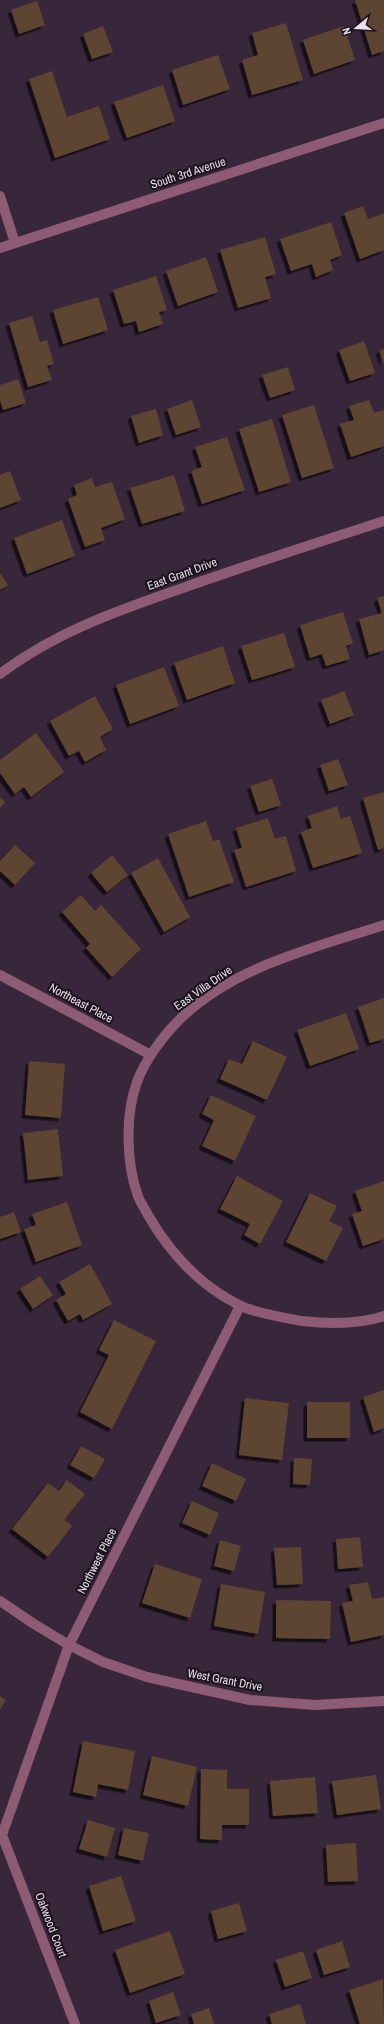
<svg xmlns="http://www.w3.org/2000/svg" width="384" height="2024" font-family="'Archivo Narrow',sans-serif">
<defs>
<filter id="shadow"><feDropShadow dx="-3.5" dy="3.5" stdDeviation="0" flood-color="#0009"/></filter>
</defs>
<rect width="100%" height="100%" fill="#38263b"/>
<path fill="#5d4432" filter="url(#shadow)" d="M355,0H384V51L372,55Z
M37,1L45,25L19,34L11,10Z
M286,23L303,80L252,95L242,60L258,55L252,33Z
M103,26L113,52L92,59L83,34Z
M344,26L355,60L314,74L303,40Z
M218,55L230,89L183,105L172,70Z
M52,71L67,117L99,106L110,139L55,158L29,79Z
M163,85L175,121L127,138L114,102Z
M363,206L368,219L384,213V250L360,259L344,213Z
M331,222L342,255L330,260L333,270L316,277L312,264L291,271L280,239Z
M265,237L276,274L265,277L271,298L238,308L220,250Z
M206,257L218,292L178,306L166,271Z
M156,276L167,310L159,312L163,324L139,332L136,321L124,324L113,290Z
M98,297L108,330L63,344L53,310Z
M32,316L40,342L47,340L54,364L47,366L52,380L28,387L9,323Z
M364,341L375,373L350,381L339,350Z
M384,349V364L379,350Z
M288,367L295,390L270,398L262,375Z
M18,379L26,403L3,410L0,400V385Z
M192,400L201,427L176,435L167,409Z
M369,400L374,413L384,410V446L351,457L340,424L354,420L349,406Z
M314,405L334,468L302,478L282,415Z
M156,409L163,435L139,443L131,416Z
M272,419L291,482L259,492L239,429Z
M227,437L245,490L202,504L191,471L202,467L195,447Z
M10,471L21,500L0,508V475Z
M174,475L185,511L142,524L130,488Z
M92,478L95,487L112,482L125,519L101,528L105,540L85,547L68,499L77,495L74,485Z
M62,520L75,556L27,574L14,538Z
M0,573L8,585L0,590Z
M384,596V650L369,655L359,619L382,613L377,598Z
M343,612L353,643L346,646L350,659L326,666L322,654L310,658L300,625Z
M284,633L295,667L252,680L241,646Z
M223,646L235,683L187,700L174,663Z
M164,667L179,706L130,724L116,685Z
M344,691L354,715L330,724L321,700Z
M95,696L113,729L100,737L106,750L85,762L79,751L69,756L50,721Z
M36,733L64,772L31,797L24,787L15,794L0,773V760Z
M338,759L348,785L329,791L320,765Z
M272,779L281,805L259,812L250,786Z
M384,792V848L378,850L363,798Z
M0,797L5,802L0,808Z
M337,806L341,819L350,816L362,853L313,868L301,832L312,828L308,816Z
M268,818L275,839L286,836L296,871L246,887L234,850L242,848L236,828Z
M206,821L213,841L219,839L234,882L189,897L168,834Z
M15,845L35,863L15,885L0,871V861Z
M112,855L128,875L107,892L91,873Z
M158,858L190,917L164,932L131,873Z
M81,895L95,911L101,905L141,949L112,977L86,948L90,944L62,912Z
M384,998V1039L370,1043L358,1007Z
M346,1013L359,1049L310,1066L297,1030Z
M253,1041L287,1057L267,1100L220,1079L229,1059L242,1064Z
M29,1061L65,1064L61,1118L25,1115Z
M211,1095L256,1116L235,1161L202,1146L214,1120L202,1114Z
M58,1129L63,1176L28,1180L23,1133Z
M237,1176L283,1201L260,1244L244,1235L250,1224L220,1209Z
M384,1181V1239L363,1246L352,1214L362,1211L355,1191Z
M310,1193L337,1206L329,1221L343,1228L326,1261L286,1242Z
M67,1202L82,1245L36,1262L24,1229L36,1225L32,1214Z
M14,1212L21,1232L0,1239V1217Z
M90,1264L112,1304L83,1320L80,1314L68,1321L56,1300L66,1294L59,1282Z
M40,1276L53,1295L33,1309L20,1289Z
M114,1320L156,1341L112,1429L80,1412L109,1355L99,1350Z
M384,1390V1428L374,1432L363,1397Z
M245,1398L289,1403L282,1460L239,1455Z
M307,1402H350V1438H307Z
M81,1446L105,1459L94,1478L70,1465Z
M294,1458L312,1459L310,1485L293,1484Z
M212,1463L246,1479L236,1501L202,1486Z
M67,1480L85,1494L64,1520L72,1526L48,1557L12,1529L48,1483L59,1491Z
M192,1501L219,1513L210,1535L182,1523Z
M360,1537L363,1567L338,1569L336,1539Z
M220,1540L241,1546L234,1571L214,1566Z
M301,1547L303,1584L277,1585L274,1548Z
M155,1564L202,1579L190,1618L142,1603Z
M368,1582L372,1599L384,1597V1635L351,1642L342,1603L353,1601L349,1585Z
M221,1584L265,1592L258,1634L214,1626Z
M276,1600L331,1601L330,1639L276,1638Z
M0,1696L6,1700L0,1710Z
M83,1741L135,1751L128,1790L98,1784L96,1797L73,1792Z
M152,1756L197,1767L188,1806L143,1795Z
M201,1769L227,1770V1789H249V1825H222V1840L200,1839Z
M376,1775L381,1809L337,1815L332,1781Z
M315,1777L318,1813L273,1816L270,1781Z
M88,1820L115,1828L107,1857L79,1849Z
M124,1828L149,1833L143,1861L118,1855Z
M356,1843L358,1881L328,1882L326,1845Z
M121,1876L136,1921L103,1931L89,1886Z
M239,1903L247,1931L218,1939L211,1911Z
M170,1931L185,1974L130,1993L115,1950Z
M342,1941L350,1967L324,1975L316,1950Z
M303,1951L312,1978L285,1987L276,1960Z
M383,1979L384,2024H360L349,1990Z
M173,1992L181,2015L156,2023L149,2001Z
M300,2004L306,2024H272L269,2014Z
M209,2008L214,2024H194L191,2014Z"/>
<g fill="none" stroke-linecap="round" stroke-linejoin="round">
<path stroke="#8d5b74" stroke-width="10" d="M0,196L15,243
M0,248L384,123
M0,674C54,633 116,611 180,589C247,565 316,543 384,521
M384,925C314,948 234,966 179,1020C163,1036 145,1060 137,1082C125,1115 126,1163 138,1196C140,1202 145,1209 148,1215C170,1253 199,1285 239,1305C254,1313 285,1318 302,1321C329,1324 358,1325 384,1316
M0,975L151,1055
M0,1601L34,1624L69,1645L103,1662L147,1677L250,1700L315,1705L384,1701
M2,1835L69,1645L240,1306
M2,1835L75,2024"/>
</g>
<g text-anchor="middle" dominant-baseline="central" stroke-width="4" stroke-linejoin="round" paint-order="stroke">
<g font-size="12" fill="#eadeec" stroke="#1b121c">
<text transform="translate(188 173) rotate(-18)">South 3rd Avenue</text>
<text transform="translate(182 574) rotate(-20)">East Grant Drive</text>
<text transform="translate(203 988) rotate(-35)">East Villa Drive</text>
<text transform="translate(81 1003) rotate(28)">Northeast Place</text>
<text transform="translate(97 1561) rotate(-63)">Northwest Place</text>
<text transform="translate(225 1680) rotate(11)">West Grant Drive</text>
<text transform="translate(51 1925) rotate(69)">Oakwood Court</text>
</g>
</g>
<g transform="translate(356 28) rotate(252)" stroke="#1b121c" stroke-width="3" paint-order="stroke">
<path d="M0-3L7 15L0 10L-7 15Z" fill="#eadeec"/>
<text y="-6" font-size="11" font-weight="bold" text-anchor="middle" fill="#eadeec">N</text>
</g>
</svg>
